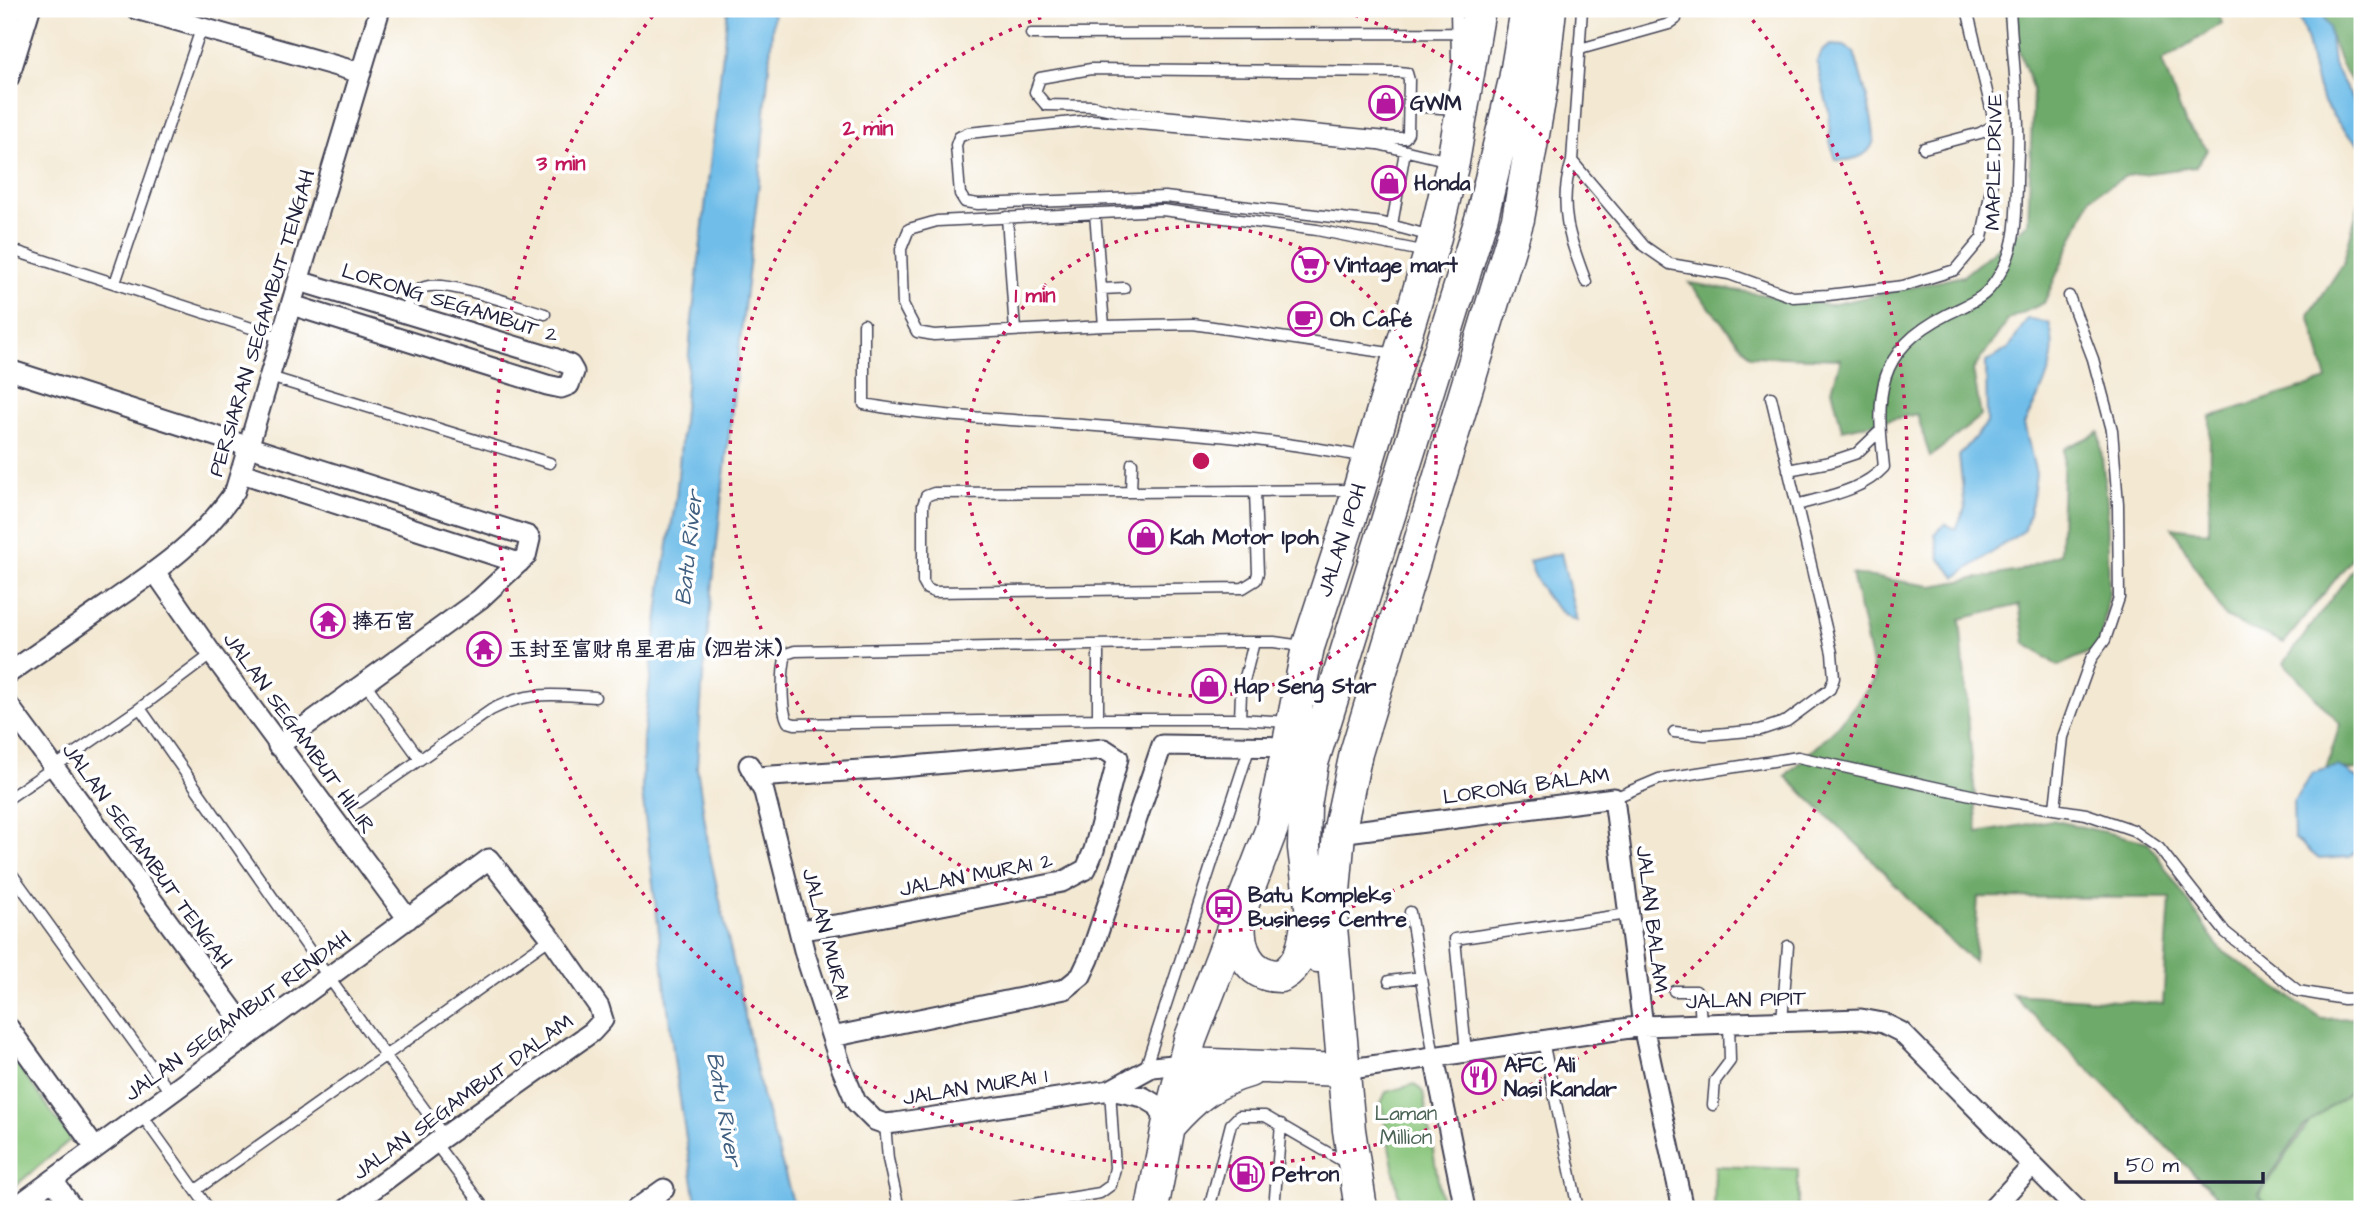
<svg xmlns="http://www.w3.org/2000/svg" width="2371" height="1218" font-family="'Architects Daughter','LXGW WenKai TC',sans-serif">
<rect width="100%" height="100%" fill="#fff"/>
<filter id="ink" filterUnits="userSpaceOnUse"><feTurbulence type="fractalNoise" baseFrequency=".0143" numOctaves="2"/><feDisplacementMap in="SourceGraphic" scale="14" xChannelSelector="R" yChannelSelector="G"/><feConvolveMatrix kernelMatrix="1 2 1 2 8 2 1 2 1" color-interpolation-filters="sRGB"/></filter>
<filter id="wash" filterUnits="userSpaceOnUse"><feTurbulence type="fractalNoise" baseFrequency=".00686" numOctaves="4" result="noise"/><feDisplacementMap in="SourceGraphic" scale="28" xChannelSelector="R" yChannelSelector="G"/><feGaussianBlur stdDeviation="1.57" result="paint"/><feColorMatrix in="noise" values="0 0 0 0 0 0 0 0 0 0 0 0 0 0 0 0 0 1.4 0 .05"/><feComposite in="paint" operator="in"/></filter>
<g filter="url(#wash)">
<rect width="100%" height="100%" fill="#f3e8d2"/>
<path fill="#89c57b" stroke="#56745b" stroke-width="2" d="M2362,1050V1209H2250L2358,1051Z
M9,1053L71,1139L9,1191Z
M1415,1084L1423,1092L1443,1209H1401L1381,1103L1386,1092Z
M1715,1166L1798,1169V1209H1714Z"/>
<path fill="#6eaa6b" stroke="#486653" stroke-width="2" d="M2004,9H2217L2222,23L2162,61L2186,125L2208,149L2195,167L2126,176L2091,197L2044,303L2009,319L1973,370L1981,416L1930,457L1917,414L1842,430L1832,389L1841,359L1750,356L1689,283L1830,305L1963,276L2028,223L2033,90Z
M2321,9H2362V98L2340,63Z
M2362,192V520L2351,560L2284,643L2225,617L2172,527L2209,532L2210,417L2327,380L2309,315L2343,264Z
M2099,432L2107,501L2109,594L2099,648L2058,666L2025,643L2019,605L1960,619L1978,833L2052,820L2148,842L2220,949L2322,1019L2362,1018V1076L2345,1096L2303,1127L2258,1195L2271,1209H2230L2012,994L2163,1004L2170,898L1978,897L1974,962L1933,925L1860,847L1785,776L1839,725L1875,679L1852,574L1932,586L2019,571L2060,554L2064,449Z
M2362,557V770L2326,769L2340,724L2284,663Z"/>
<path fill="#6fbde9" stroke="#487092" stroke-width="2" d="M728,9H774L759,182L723,485L702,689L697,767L709,850L762,1095L795,1209H697L675,1067L642,792L643,738L663,574L676,498L692,320Z
M2293,9H2320L2329,28L2333,64L2362,116V146C2348,137 2328,112 2321,96C2308,68 2312,35 2293,9Z
M1831,45L1844,46L1854,52C1859,69 1878,130 1873,143C1868,158 1850,161 1836,160L1830,141L1829,112L1817,63L1822,51Z
M2027,319L2049,323C2061,360 2041,392 2024,424L2036,474L2032,502L2025,530L1956,577L1940,559L1935,534L1945,524L1956,529L1965,508L1959,456L1987,423L1986,362L2009,348Z
M1561,553L1577,621C1551,610 1538,587 1529,561Z
M2338,766L2362,781V846L2349,857L2319,859L2294,838L2293,802L2312,773Z"/>
</g>
<g filter="url(#ink)">
<g fill="none" stroke-linecap="round" stroke-linejoin="round">
<g stroke="#414052" stroke-width="13">
<path id="lane" d="M1456,9L1457,59
M1582,9L1572,161L1644,246L1670,264L1729,274L1793,297L1828,295L1903,286L1955,270L1982,238L1992,183L1995,125L1967,9
M1031,34L1457,33
M1580,49L1669,24L1676,19L1677,9
M1091,69L1399,72L1407,73L1409,80L1408,133L1405,138H1398L1121,112L1093,106L1046,105L1035,92L1040,78Z
M1408,106L1457,109
M1924,148L1980,133L1995,125
M1572,161C1557,206 1570,240 1586,282
M1095,213L1104,326
M1007,217L1015,331
M1392,225L1405,151
M1431,236L1383,223L1165,197L978,204L965,202L960,194L956,145L959,137L968,133L1092,120L1378,144L1449,161
M9,249L282,338
M115,283L201,29
M1101,289L1124,288
M404,312C409,302 413,291 425,287C449,280 518,306 545,314
M864,324V404C923,415 983,418 1043,422C1150,430 1259,436 1365,457
M1396,354L1193,324L1104,326L934,335L917,332L903,305L901,249L909,229L937,221L1162,210L1317,230L1427,252
M270,377L550,463
M1132,463L1131,492L1355,490
M1788,470L1830,462L1857,453L1880,431
M1131,492L934,493L926,496L923,505V582L927,589L934,592L1243,588L1256,580L1258,573L1255,492
M1797,505C1827,496 1862,491 1884,467C1876,394 1875,351 1948,314C1979,299 1989,297 2005,264C2017,239 2016,211 2017,185C2017,165 2019,146 2018,126C2017,87 2012,48 2010,9
M1098,645V719
M365,683L420,759
M140,708L329,978L444,1136
M1240,719L1241,693L1254,642
M1288,722L1240,719H1098L795,724L788,722C780,708 782,670 786,654L795,651L1238,642H1274L1302,646
M1674,732L1705,735L1760,730L1787,721L1830,689L1834,678L1832,653L1771,397
M9,798L140,708L212,654
M1614,798L1659,779L1798,757L1989,799L2086,814L2133,830L2159,848L2225,932L2298,991L2344,999L2362,998
M359,802L491,710C530,690 553,695 595,697
M2055,808L2063,737L2091,659L2105,640L2119,598L2118,504L2112,430L2093,359L2069,296
M9,870L170,1092
M1410,912L1434,1057
M1389,981L1421,977
M1674,991H1696L1699,994L1701,1024
M1782,1021L1788,946
M1543,1041L1578,1209
M1466,1052L1455,939L1628,914
M1145,1069L1250,746
M1713,1105L1715,1081L1730,1061L1729,1023
M141,1114L209,1209
M885,1124L888,1159L899,1209
M435,1143L485,1209
M196,1190L551,938
M1003,1209L1100,1193L1111,1185L1115,1168L1110,1090
M1209,1209L1231,1124L1239,1116H1265L1349,1165
M1274,1209L1281,1124"/>
</g>
<g stroke="#414052" stroke-width="23">
<path id="street" d="M136,9L361,73
M9,77L30,9
M292,305L547,385L561,388L569,385L574,372L570,365L554,358L299,281
M9,370L528,536L530,539L526,556L480,599L278,746
M242,473L519,563
M155,572L212,654L408,919
M9,673C42,650 74,628 107,605C156,571 201,542 235,491L380,9
M9,706L250,1033
M749,765L764,792L805,954L842,1069L856,1102L874,1120L885,1124L895,1123L1110,1090L1143,1097L1158,1106L1168,1126
M757,777L890,768L1104,749L1118,758L1094,850L1086,869L1062,882L843,924L800,930
M1339,833L1614,798L1643,1026L1683,1209
M9,1028L95,1148
M832,1037L1065,989L1081,976L1089,959L1162,745L1288,747
M1434,1057L1465,1209
M1344,1070L1643,1026L1861,1019L1883,1023L1901,1032L2076,1209
M1110,1090L1152,1067L1184,1064
M53,1180L73,1209
M13,1209L489,859L551,938L599,1007L603,1020L592,1032L435,1143L347,1209
M636,1209L664,1189
M1992,1209L2032,1166"/>
</g>
<g stroke="#414052" stroke-width="35">
<path id="primary" d="M1240,915C1237,945 1246,977 1281,976C1301,965 1304,945 1307,924
M1317,956L1304,848L1305,806L1312,763L1482,216L1515,80L1527,9
M1184,1064L1344,1070
M1169,1125C1193,1098 1213,1081 1249,1071
M1152,1209L1168,1126L1190,1040L1272,828L1308,647L1359,490L1435,237L1453,162L1479,9
M1361,1209L1349,1130L1331,927L1339,833L1356,753L1518,219L1541,90L1550,9"/>
</g>
<use href="#lane" stroke="#fff" stroke-width="10"/>
<use href="#street" stroke="#fff" stroke-width="19"/>
<use href="#primary" stroke="#fff" stroke-width="32"/>
</g>
</g>
<g fill="none" stroke="#c2185b" stroke-width="3.5" stroke-dasharray="3.5 7">
<circle cx="1201" cy="461" r="235"/>
<path d="M1335 9A471 471 0 1 1 1067 9"/>
<path d="M1746 12A706 706 0 1 1 656 12"/>
</g>
<defs>
<g id="shop-ring" transform="scale(1.75)"><circle r="9.5" fill="#fff" stroke="#b5179e" stroke-width="1.5"/><path d="M-5-2.5h2.3a2.7 3.5 0 0 1 5.4 0H5L5.5 6h-11ZM-1.5-2.5h3a1.5 2.3 0 0 0-3 0Z" fill="#b5179e"/></g>
<g id="supermarket-ring" transform="scale(1.75)"><circle r="9.5" fill="#fff" stroke="#b5179e" stroke-width="1.5"/><path d="M-6-5.5h2.5l.6 2H6L4.5 2H-2.5L-4.4-4H-6ZM-1.5 3.2a1.3 1.3 0 1 0 .1 0ZM3 3.2a1.3 1.3 0 1 0 .1 0Z" fill="#b5179e"/></g>
<g id="cafe-ring" transform="scale(1.75)"><circle r="9.5" fill="#fff" stroke="#b5179e" stroke-width="1.5"/><path d="M-5.5-4.5H6V0H3Q3 3.5 0 3.5H-2.5Q-5.5 3.5-5.5 0ZM3-3.2v2h1.7v-2ZM-6 4.5H4V6H-6Z" fill="#b5179e"/></g>
<g id="temple-ring" transform="scale(1.75)"><circle r="9.5" fill="#fff" stroke="#b5179e" stroke-width="1.5"/><path d="M0-6L5-2H3V0L6.5 2.5H4V6H1.5V3h-3V6H-4V2.5H-6.5L-3 0V-2H-5Z" fill="#b5179e"/></g>
<g id="bus-ring" transform="scale(1.75)"><circle r="9.5" fill="#fff" stroke="#b5179e" stroke-width="1.5"/><path d="M-5-6H5V4H4V6H2V4H-2V6H-4V4H-5ZM-3.5-4V0h7V-4ZM-3.5 1.2v1.5H-2V1.2ZM2 1.2v1.5H3.5V1.2Z" fill="#b5179e"/></g>
<g id="restaurant-ring" transform="scale(1.75)"><circle r="9.5" fill="#fff" stroke="#b5179e" stroke-width="1.5"/><path d="M-5-6h1v4h1v-4h1v4h1v-4h1v5L-1.5 .5V6h-2V.5L-5-1ZM5-6V6H3V1.5H1.5Q1.5-4 5-6Z" fill="#b5179e"/></g>
<g id="fuel-ring" transform="scale(1.75)"><circle r="9.5" fill="#fff" stroke="#b5179e" stroke-width="1.5"/><path d="M-5.5-6h7V0h2V4h1.3V-2.5L3-4.5l.8-.8L6-3V5H2.5V1h-1V6h-7ZM-4.2-4.7v3.2H.2V-4.7Z" fill="#b5179e"/></g>
</defs>
<g fill-rule="evenodd">
<use href="#shop-ring" x="1386" y="103"/>
<use href="#shop-ring" x="1389" y="183"/>
<use href="#supermarket-ring" x="1309" y="265"/>
<use href="#cafe-ring" x="1305" y="319"/>
<use href="#shop-ring" x="1146" y="537"/>
<use href="#temple-ring" x="328" y="621"/>
<use href="#temple-ring" x="484" y="649"/>
<use href="#shop-ring" x="1209" y="686"/>
<use href="#bus-ring" x="1224" y="907"/>
<use href="#restaurant-ring" x="1479" y="1077"/>
<use href="#fuel-ring" x="1247" y="1174"/>
</g>
<g text-anchor="middle" dominant-baseline="central" stroke-width="7" stroke-linejoin="round" paint-order="stroke">
<g font-size="21" font-weight="bold" fill="#22223b" stroke="#fff" text-anchor="start">
<text x="1410" y="103">GWM</text>
<text x="1414" y="183">Honda</text>
<text x="1334" y="265">Vintage mart</text>
<text x="1330" y="319">Oh Café</text>
<text x="1170" y="537">Kah Motor Ipoh</text>
<text x="352" y="621">捧石宫</text>
<text x="508" y="649">玉封至富财帛星君庙 (泗岩沫)</text>
<text x="1234" y="686">Hap Seng Star</text>
<text x="1248" y="895">Batu Kompleks<tspan x="1248" dy="24">Business Centre</tspan></text>
<text x="1504" y="1065">AFC Ali<tspan x="1504" dy="24">Nasi Kandar</tspan></text>
<text x="1272" y="1174">Petron</text>
</g>
<g font-size="21" fill="#22223b" stroke="#fff">
<text transform="translate(1994 162) rotate(-89)">MAPLE DRIVE</text>
<text transform="translate(450 303) rotate(17)">LORONG SEGAMBUT 2</text>
<text transform="translate(262 323) rotate(-73)">PERSIARAN SEGAMBUT TENGAH</text>
<text transform="translate(1342 540) rotate(-72)">JALAN IPOH</text>
<text transform="translate(299 733) rotate(54)">JALAN SEGAMBUT HILIR</text>
<text transform="translate(1526 786) rotate(-8)">LORONG BALAM</text>
<text transform="translate(147 856) rotate(54)">JALAN SEGAMBUT TENGAH</text>
<text transform="translate(976 875) rotate(-11)">JALAN MURAI 2</text>
<text transform="translate(1652 919) rotate(83)">JALAN BALAM</text>
<text transform="translate(826 934) rotate(75)">JALAN MURAI</text>
<text transform="translate(1746 1000) rotate(-2)">JALAN PIPIT</text>
<text transform="translate(238 1016) rotate(-36)">JALAN SEGAMBUT RENDAH</text>
<text transform="translate(975 1087) rotate(-9)">JALAN MURAI 1</text>
<text transform="translate(463 1097) rotate(-36)">JALAN SEGAMBUT DALAM</text>
</g>
<g font-size="21" fill="#4b6355" stroke="#fff">
<text x="1406" y="1113">Laman<tspan x="1406" dy="24">Million</tspan></text>
</g>
<g font-size="23" font-style="italic" fill="#416081" stroke="#fff">
<text transform="translate(689 548) rotate(-84)">Batu River</text>
<text transform="translate(724 1109) rotate(80)">Batu River</text>
</g>
</g>
<circle cx="1201" cy="461" r="10" fill="#c2185b" stroke="#fff" stroke-width="3.5"/>
<g font-size="21" text-anchor="middle" font-weight="bold" fill="#c2185b" stroke="#fff" stroke-width="7" stroke-linejoin="round" paint-order="stroke">
<text x="868" y="135">2 min</text>
<text x="561" y="170">3 min</text>
<text x="1035" y="302">1 min</text>
</g>
<rect width="2371" height="1218" fill="none" stroke="#fff" stroke-width="35"/>
<path d="M2116 1172v10h147v-10" fill="none" stroke="#22223b" stroke-width="3.5"/>
<text x="2126" y="1172" font-size="21" fill="#22223b" stroke="#ffffff" stroke-width="5" paint-order="stroke">50 m</text>
</svg>
